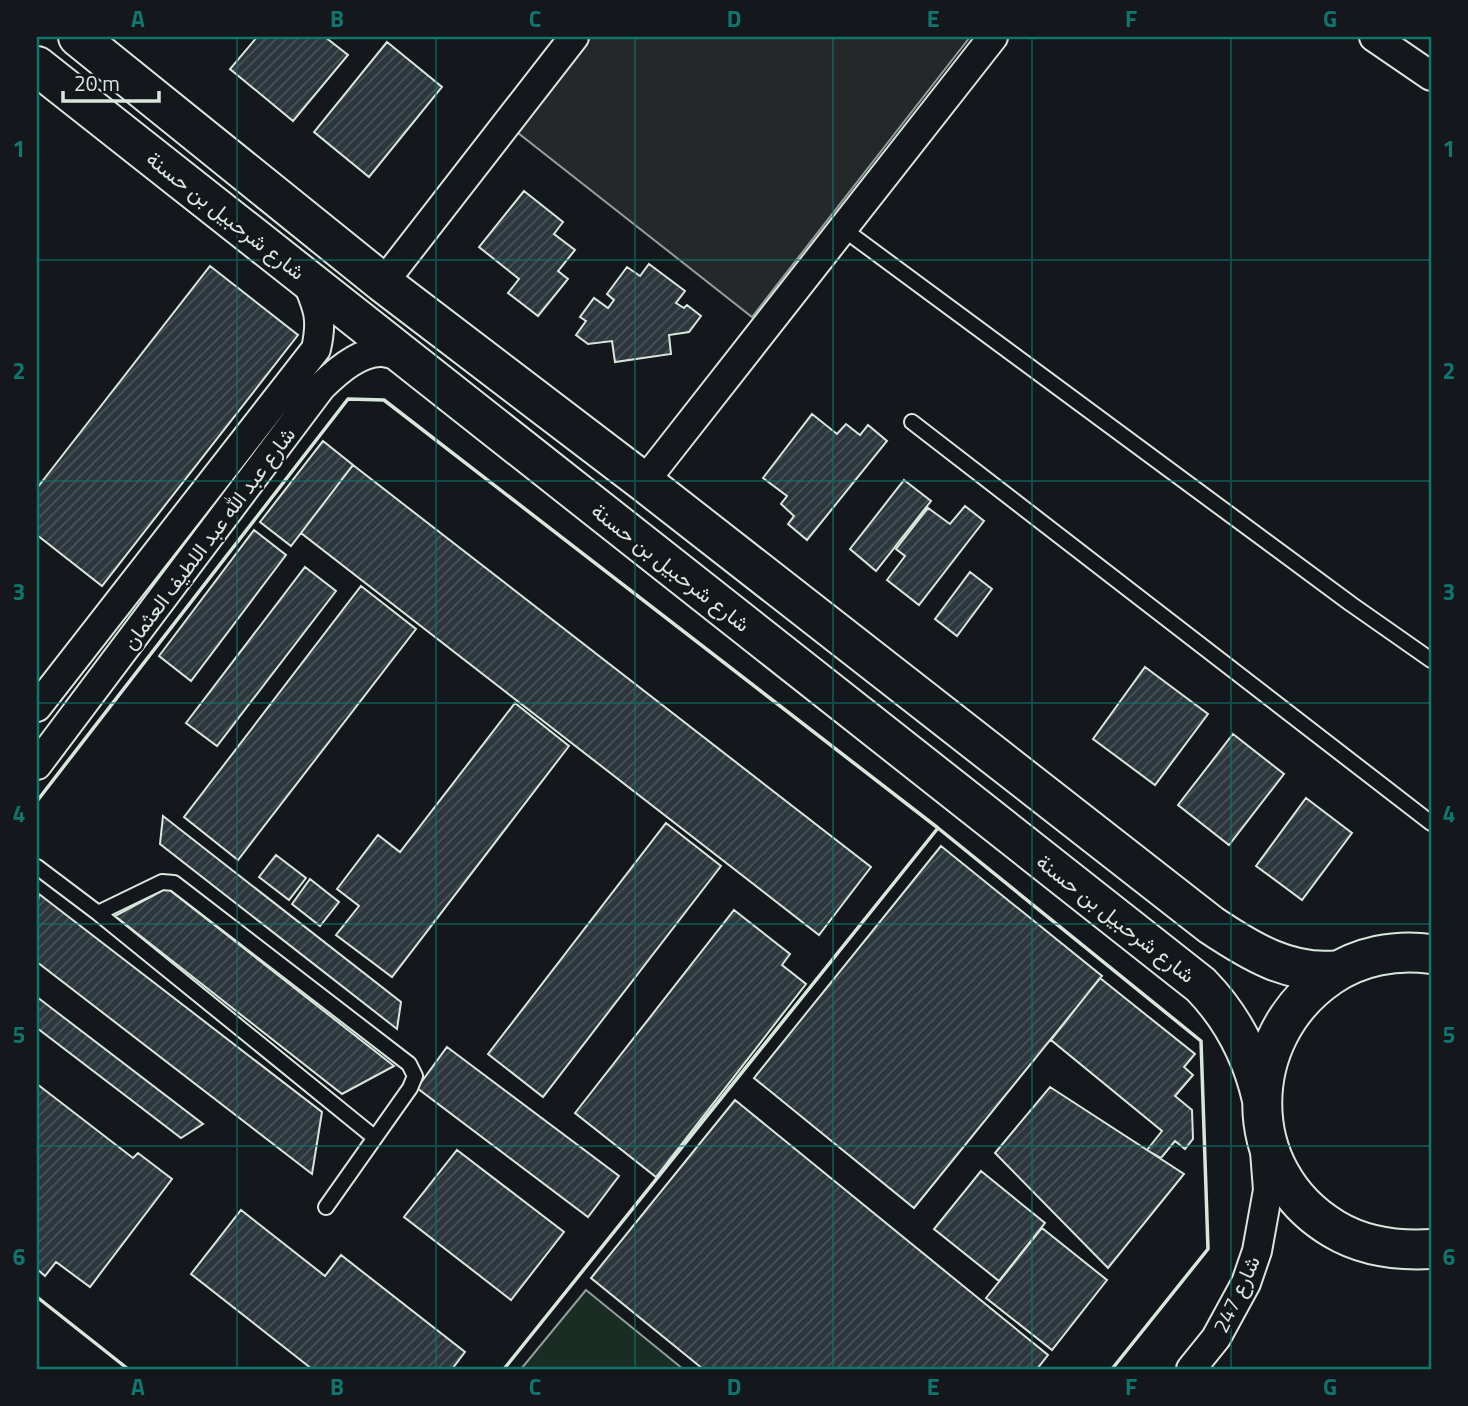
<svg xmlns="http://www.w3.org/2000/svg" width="1468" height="1406" font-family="'Titillium Web',Vazirmatn,sans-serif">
<defs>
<pattern id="building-hatch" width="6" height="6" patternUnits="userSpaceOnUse" patternTransform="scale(1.75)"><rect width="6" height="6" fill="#2c363c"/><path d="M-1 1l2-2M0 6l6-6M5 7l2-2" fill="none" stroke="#4a5358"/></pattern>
</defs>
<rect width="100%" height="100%" fill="#14181c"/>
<path fill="#1a2d24" stroke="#939e99" stroke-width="2" d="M586,1290L683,1369H521Z"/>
<path fill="#24282b" stroke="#939e99" stroke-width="2" d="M585,37H970L752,317L513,129Z"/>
<path fill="url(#building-hatch)" stroke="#d8e6dc" stroke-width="2" d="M257,37H325L348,55L293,121L230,69Z
M387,42L442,87L369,177L314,132Z
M524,191L563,222L554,234L575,250L558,271L568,279L538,316L508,293L519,279L479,247Z
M649,264L685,291L676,303L684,308L687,305L701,316L689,332L669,335L671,354L615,362L612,341L588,344L576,335L586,321L580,317L594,298L608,308L614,300L607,294L627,267L640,276Z
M210,266L298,335L102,586L37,535V488Z
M812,414L837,434L846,424L860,435L868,425L887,441L807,540L788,524L794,516L781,504L787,496L763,478Z
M323,441L353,465L291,546L260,522Z
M353,465L871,867L819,935L301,533Z
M904,480L931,501L876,571L850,549Z
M965,506L984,521L919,605L887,580L905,556L896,549L928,508L950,524Z
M254,530L286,555L191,681L159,656Z
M305,567L336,591L217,746L186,723Z
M970,572L992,589L957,636L935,619Z
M361,586L416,629L238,860L184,817Z
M1145,667L1208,714L1155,785L1093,739Z
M515,703L569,746L392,977L336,935L359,906L337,889L378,835L400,852Z
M1233,734L1284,774L1229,845L1178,805Z
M1306,798L1352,833L1302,900L1256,866Z
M163,816L401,1002L397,1029L160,844Z
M666,823L721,866L543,1097L488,1054Z
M941,846L1102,976L914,1208L754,1078Z
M276,855L306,878L289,900L259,877Z
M310,879L339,902L320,926L292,904Z
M167,888L394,1066L342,1094L115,916Z
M39,894L322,1112L312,1174L37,962V907Z
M734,910L790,954L782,965L806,984L656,1177L575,1113Z
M1100,978L1195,1054L1184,1067L1193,1075L1175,1096L1192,1110L1193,1139L1185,1149L1175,1141L1161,1158L1147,1150L1162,1131L1051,1040Z
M37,997L203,1124L181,1138L37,1028Z
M447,1047L619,1176L588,1217L417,1088Z
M37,1084L133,1158L138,1153L172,1179L90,1287L56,1262L45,1276L37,1269Z
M1050,1087L1184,1174L1108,1268L995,1153Z
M735,1100L1048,1355L1037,1369H703L591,1278Z
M457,1150L564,1232L511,1300L404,1217Z
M981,1171L1045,1223L999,1281L934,1229Z
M241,1210L325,1276L341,1255L465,1352L452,1369H312L191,1274Z
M1042,1228L1107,1280L1052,1350L986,1298Z"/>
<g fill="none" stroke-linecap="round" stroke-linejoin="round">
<g stroke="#d8e6dc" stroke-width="18">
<path id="lane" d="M842,228L1351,604L1431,660
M912,422L1431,823
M37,867L98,913L374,1137
M98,913L162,882L174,883L409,1064L415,1076L410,1088L326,1207"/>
</g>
<g stroke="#d8e6dc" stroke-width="32">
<path id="street" d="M1374,37L1431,76
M383,283L574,37
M644,482L993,37
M37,707L316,349C323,318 318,308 306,279
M37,765L321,387C335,373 360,351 382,352C389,353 397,355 404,356
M1191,1369L1216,1338L1246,1283L1257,1251L1268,1190L1265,1151"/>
</g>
<g stroke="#d8e6dc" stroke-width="42">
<path id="secondary" d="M78,37L383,283L644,482L1211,925C1250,951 1290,976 1339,970
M37,66L1201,985C1233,1018 1252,1055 1262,1100
M1431,954C1396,949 1359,956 1330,976C1240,1037 1238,1172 1334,1229C1364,1247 1397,1251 1431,1249"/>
</g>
<use href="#lane" stroke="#14181c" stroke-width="14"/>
<use href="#street" stroke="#14181c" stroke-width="28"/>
<use href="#secondary" stroke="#14181c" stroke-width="38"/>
<path stroke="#d8e6dc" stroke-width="3.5" d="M37,801L348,399L384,400L938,828
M37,1297L128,1369
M504,1369L938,828L1201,1041L1208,1249L1112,1369"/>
</g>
<path fill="none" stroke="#0f766e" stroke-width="2" stroke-opacity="0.55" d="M237,37V1369M436,37V1369M635,37V1369M833,37V1369M1032,37V1369M1231,37V1369M37,260H1431M37,481H1431M37,703H1431M37,924H1431M37,1146H1431"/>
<g text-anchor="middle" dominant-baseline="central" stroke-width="5" stroke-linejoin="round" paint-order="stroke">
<g font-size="21" fill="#d8e6dc" stroke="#14181c">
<text transform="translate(226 215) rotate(38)">شارع شرحبيل بن حسنة</text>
<text transform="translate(208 538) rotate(-53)">شارع عبد الله عبد اللطيف العثمان</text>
<text transform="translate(671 567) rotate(38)">شارع شرحبيل بن حسنة</text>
<text transform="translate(1116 918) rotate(38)">شارع شرحبيل بن حسنة</text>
<text transform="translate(1236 1294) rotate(-65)">شارع 247</text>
</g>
</g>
<rect width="1468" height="1406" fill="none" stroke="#14181c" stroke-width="77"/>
<path d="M63 91v10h96v-10" fill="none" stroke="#d8e6dc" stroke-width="3.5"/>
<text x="74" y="91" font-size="21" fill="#d8e6dc" stroke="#14181c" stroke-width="5" paint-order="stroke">20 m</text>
<rect x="38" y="38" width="1392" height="1330" fill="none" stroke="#0f766e" stroke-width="2.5"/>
<g font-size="23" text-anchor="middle" font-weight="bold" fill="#0f766e">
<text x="138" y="27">A</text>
<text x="337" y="27">B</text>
<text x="535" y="27">C</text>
<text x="734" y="27">D</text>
<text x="933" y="27">E</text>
<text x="1131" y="27">F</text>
<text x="1330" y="27">G</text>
<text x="19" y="157">1</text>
<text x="1449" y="157">1</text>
<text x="19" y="379">2</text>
<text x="1449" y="379">2</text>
<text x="19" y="600">3</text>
<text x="1449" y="600">3</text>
<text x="19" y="822">4</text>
<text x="1449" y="822">4</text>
<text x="19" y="1043">5</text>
<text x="1449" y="1043">5</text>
<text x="19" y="1265">6</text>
<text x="1449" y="1265">6</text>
<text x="138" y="1395">A</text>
<text x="337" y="1395">B</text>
<text x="535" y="1395">C</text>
<text x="734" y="1395">D</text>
<text x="933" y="1395">E</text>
<text x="1131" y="1395">F</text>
<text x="1330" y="1395">G</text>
</g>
</svg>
